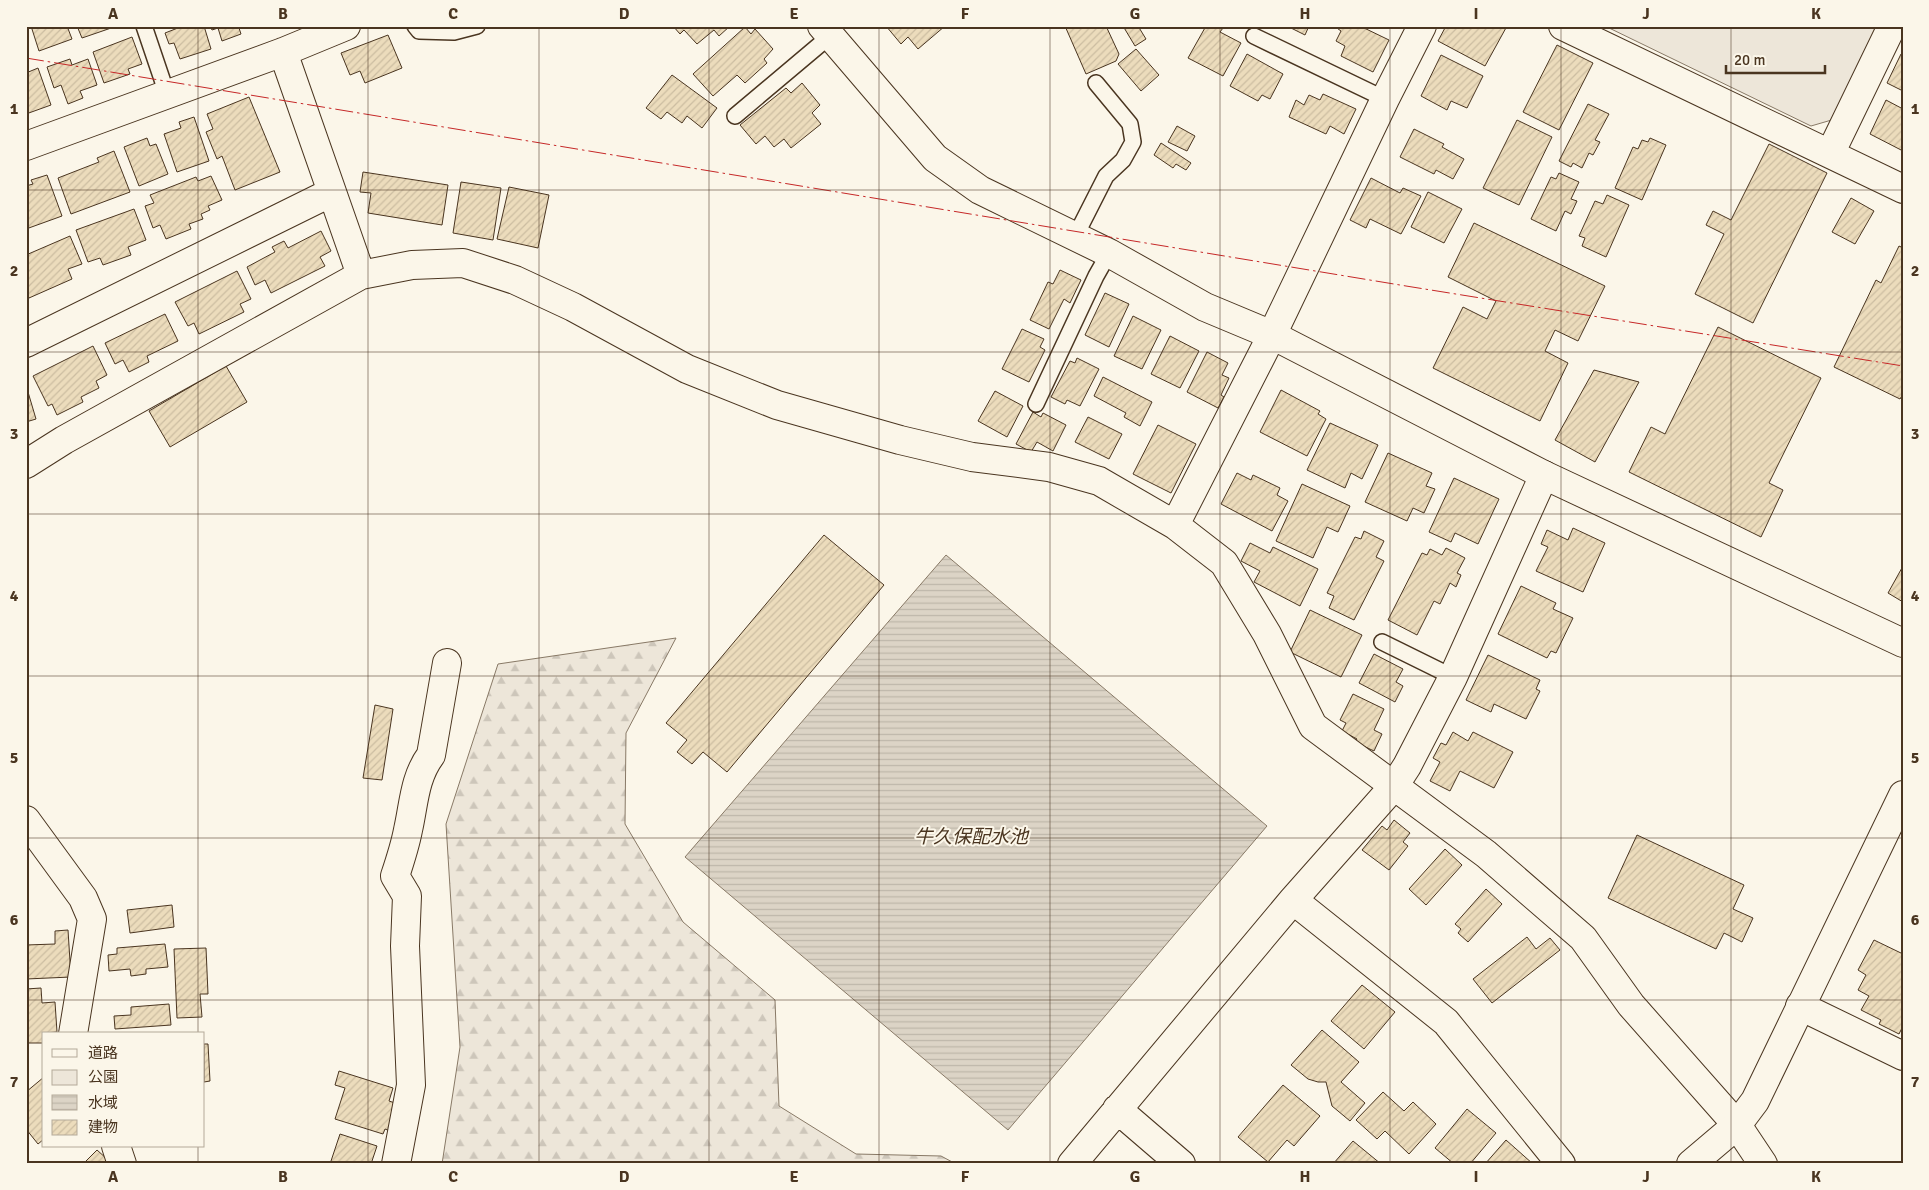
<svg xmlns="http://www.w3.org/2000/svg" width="1929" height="1190" font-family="Signika,'Noto Sans JP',sans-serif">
<defs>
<pattern id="forest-firs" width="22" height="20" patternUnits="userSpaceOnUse" patternTransform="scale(1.25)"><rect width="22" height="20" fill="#ede6d9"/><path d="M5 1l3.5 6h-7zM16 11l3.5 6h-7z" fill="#cdc6ba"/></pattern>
<pattern id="water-rules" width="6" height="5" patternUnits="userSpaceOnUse" patternTransform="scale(1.25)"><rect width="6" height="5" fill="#dcd4c6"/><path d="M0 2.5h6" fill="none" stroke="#beb7aa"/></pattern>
<pattern id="building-hatch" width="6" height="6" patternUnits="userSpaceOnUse" patternTransform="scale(1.25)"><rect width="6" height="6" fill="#ecdcbc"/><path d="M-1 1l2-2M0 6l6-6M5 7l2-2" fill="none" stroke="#ccbda1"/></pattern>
</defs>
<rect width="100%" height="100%" fill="#fbf6e9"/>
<path fill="url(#forest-firs)" stroke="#887966" d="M676,638L626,733L625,824L683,922L775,1000L779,1106L856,1154L941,1156L956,1164H442L460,1047L446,824L498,664Z"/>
<path fill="#ede6d9" stroke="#887966" d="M1605,26H1879L1835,119L1811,126Z"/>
<path fill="url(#water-rules)" stroke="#887966" d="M946,555L1267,826L1008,1130L685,857Z"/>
<path fill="url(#building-hatch)" stroke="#4a3520" d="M31,26H67L72,39L39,51Z
M77,26H117L82,38Z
M183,26H204L211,49L180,59L174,43L169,44L165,33Z
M210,26H246L239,28L241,34L222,41L218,28L212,30Z
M673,26H730L719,36L714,30L697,44L684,30L680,34Z
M886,26H945L918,49L908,37L901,44Z
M1065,26H1106L1119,54L1116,61L1086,74Z
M1123,26H1138L1146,39L1135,46Z
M1206,26H1219L1223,28L1220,32L1241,43L1223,76L1188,58Z
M1287,26H1309L1305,35Z
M1334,26H1360L1389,40L1373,72L1341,56L1345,46L1336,41L1341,31Z
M1446,26H1507L1485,66L1438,41Z
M745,27L751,34L755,29L773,49L764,59L767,63L745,83L737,75L713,96L693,74Z
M388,35L402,68L365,83L360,71L350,75L341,53Z
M132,37L142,64L128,69L130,74L104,83L93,52Z
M1557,45L1593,63L1559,130L1523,112Z
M1136,49L1159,75L1141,91L1118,64Z
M1247,54L1283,74L1270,99L1262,95L1258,101L1230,86Z
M1901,54L1903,55V91L1887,83Z
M1441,55L1483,76L1467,108L1451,101L1447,110L1421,96Z
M70,59L72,65L88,59L97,85L80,91L83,98L68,104L61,85L54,88L47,67Z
M38,68L51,105L26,114V73Z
M672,75L717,108L702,128L687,116L682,123L667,112L661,119L646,108Z
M802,83L820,105L812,113L821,124L791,148L784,139L774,147L765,136L756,144L740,125L786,88L791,93Z
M1323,94L1356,109L1344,134L1330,126L1326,134L1289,117L1296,100L1304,105L1309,95L1320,100Z
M249,97L280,172L235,190L222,156L217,159L206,132L213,129L207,114Z
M1886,100L1903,109V151L1870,134Z
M1588,104L1609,114L1595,140L1600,142L1593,155L1589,153L1582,168L1573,163L1571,167L1559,161Z
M194,117L209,161L177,172L164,134L181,128L179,122Z
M1517,120L1552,137L1519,205L1483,188Z
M1177,126L1195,136L1187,151L1168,142Z
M1414,129L1444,144L1442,147L1464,159L1453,179L1436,170L1434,174L1400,157Z
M147,138L150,146L156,144L168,174L139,186L124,147Z
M1650,138L1666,145L1642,200L1615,188L1633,147L1638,149L1642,140L1648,142Z
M1161,143L1191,163L1186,170L1176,164L1173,168L1154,155Z
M1769,144L1827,173L1753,323L1695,294L1724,234L1706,225L1713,211L1731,220Z
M114,151L130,192L71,214L58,178L99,162L97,158Z
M363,172L448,185L442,225L368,213L371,193L360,192Z
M1559,173L1579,182L1571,199L1577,201L1571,214L1565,211L1556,231L1531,219L1551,177L1556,179Z
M47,175L62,216L26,229V186L33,184L31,180Z
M211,176L222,200L208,206L210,210L201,214L203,219L189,224L191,229L166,239L160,225L153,228L145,206L154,203L150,195L196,177L198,181Z
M1371,178L1400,193L1403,188L1421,196L1401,234L1370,219L1366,228L1350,220Z
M461,182L501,188L493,240L453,233Z
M509,187L549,195L538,248L497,239Z
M1428,192L1462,209L1444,243L1411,227Z
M1607,195L1629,205L1606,257L1582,246L1585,238L1579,236L1595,201L1603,204Z
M1851,198L1874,211L1855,244L1832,232Z
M134,209L146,240L128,247L131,255L103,265L100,258L88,262L76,230Z
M1474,223L1605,286L1578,341L1555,330L1545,351L1568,363L1540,421L1433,368L1463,307L1487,319L1496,301L1448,277Z
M321,231L331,251L320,257L325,266L271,293L265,280L255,285L247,267L275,252L272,247L284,241L288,248Z
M70,236L82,264L68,269L72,279L29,298L26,291V255Z
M1903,243V394L1900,399L1834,367L1876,280L1881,283L1899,246L1901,247Z
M1060,270L1081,280L1070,303L1064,299L1049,329L1030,320L1048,282L1053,284Z
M237,271L251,299L240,304L244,312L199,334L194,323L188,326L175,302Z
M1105,293L1129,304L1109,347L1085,335Z
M165,314L178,341L147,356L149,362L129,372L123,360L115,364L105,343Z
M1133,316L1161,330L1142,369L1114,356Z
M1718,327L1821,378L1769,483L1783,490L1761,537L1629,472L1651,427L1665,434Z
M1022,329L1044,339L1040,347L1045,350L1029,382L1002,369Z
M1170,336L1199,351L1180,388L1151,374Z
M93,346L107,375L96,381L99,388L81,397L83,402L57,415L52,404L48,406L33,376Z
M1207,352L1228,363L1222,375L1229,378L1221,395L1224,397L1218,408L1187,392Z
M1077,358L1099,369L1080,406L1067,400L1065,404L1051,397L1070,361L1075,363Z
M226,366L247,402L170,447L149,411Z
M1594,370L1639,382L1595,462L1555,440Z
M1103,377L1152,402L1140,426L1124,417L1126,413L1094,396Z
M1281,390L1320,411L1318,414L1326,419L1307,456L1260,432Z
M995,391L1023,406L1007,437L978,421Z
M28,392L36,419L26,422V393Z
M1033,412L1041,417L1043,413L1066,425L1053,451L1037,442L1031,452L1016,444Z
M1088,417L1122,434L1109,459L1075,442Z
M1330,423L1378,445L1362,479L1351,473L1345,488L1307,470Z
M1158,425L1196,444L1171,493L1133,474Z
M1388,453L1432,473L1426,486L1435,489L1424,513L1413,508L1407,521L1365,502Z
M1237,473L1251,480L1253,475L1280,488L1277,495L1288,501L1272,531L1221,504Z
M1454,478L1499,499L1478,544L1455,533L1451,542L1429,532Z
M1302,484L1350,506L1338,532L1327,527L1313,558L1276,541Z
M1573,528L1605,543L1583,592L1536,571L1548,547L1541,544L1547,530L1568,540Z
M1364,531L1384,541L1376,557L1384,561L1354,620L1329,608L1334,596L1327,593L1355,537L1361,539Z
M824,535L884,585L727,772L703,752L692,764L677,752L687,740L666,723Z
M1250,543L1270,553L1273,547L1318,569L1300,606L1254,582L1260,571L1241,561Z
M1446,548L1465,558L1457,573L1461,575L1456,587L1450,583L1440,604L1434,601L1417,635L1388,620L1422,553L1427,555L1430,549L1442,555Z
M1903,566V602L1888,593Z
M1521,586L1556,603L1553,609L1573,618L1556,653L1551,651L1547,658L1498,634Z
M1310,610L1362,635L1341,677L1290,652Z
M1374,654L1403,669L1396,682L1403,686L1395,702L1359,683Z
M1488,655L1540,680L1536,689L1540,691L1526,719L1494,704L1491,712L1466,700Z
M1353,694L1384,709L1374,730L1382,734L1374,751L1355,742L1357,739L1342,731L1346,723L1340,720Z
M375,705L393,709L382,780L363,778Z
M1453,732L1468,741L1473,732L1513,752L1494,788L1460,771L1450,791L1430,781L1440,762L1433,758L1441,743L1446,745Z
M1394,820L1410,833L1403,842L1408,846L1389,870L1362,850L1382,826L1387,830Z
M1637,835L1744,885L1733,909L1753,918L1742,942L1724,933L1716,949L1608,898Z
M1445,849L1462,865L1426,905L1409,889Z
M1486,889L1502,904L1468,942L1458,933L1461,929L1455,924Z
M172,905L174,927L130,933L127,910Z
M68,930L71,977L26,979V945L55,944V931Z
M1527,937L1536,949L1550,938L1560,950L1492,1003L1473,979Z
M1874,940L1903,954V1026L1899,1034L1879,1024L1881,1020L1861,1010L1869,996L1858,990L1866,975L1858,970Z
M165,944L168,967L146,969V974L131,976L130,969L109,971L108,955L117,954V948Z
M206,948L208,994H200L202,1017L177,1018L174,949Z
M1362,985L1395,1012L1364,1049L1331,1021Z
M41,988L42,1003L55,1002L57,1032L43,1033V1043H26V989Z
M169,1004L171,1025L115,1029L114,1016L131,1015V1007Z
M1322,1030L1359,1062L1341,1082L1365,1103L1350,1121L1332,1106L1326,1082H1318L1308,1079L1291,1065Z
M204,1044H208L210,1081L204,1082Z
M339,1071L393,1088L389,1101L398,1104L390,1131L385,1129L383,1134L335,1119L345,1088L335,1085Z
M44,1077V1139L38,1144L26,1129V1092Z
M1283,1085L1320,1116L1294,1146L1287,1140L1268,1162L1238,1137Z
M1383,1092L1404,1111L1413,1102L1436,1124L1409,1154L1385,1131L1377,1139L1356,1120Z
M1467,1109L1496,1133L1470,1164H1454L1435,1148Z
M340,1134L377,1146L371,1164H330Z
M1506,1140L1533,1164H1485Z
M1353,1141L1381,1164H1333Z
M97,1150L107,1159L102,1164H83Z"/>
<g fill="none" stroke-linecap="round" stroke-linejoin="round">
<g stroke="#4a3520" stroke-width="18">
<path id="service" d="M144,26L167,94
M415,26L419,31L454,32L477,26
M1254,36L1385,99
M735,116L830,36
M1075,237L1106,176L1123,160L1133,142L1130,124L1096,83
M1036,404L1096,276L1109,253
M1382,642L1453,677"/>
</g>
<g stroke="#4a3520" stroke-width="30">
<path id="minor" d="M1563,26L1903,189
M283,52L361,275
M26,146L283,52L346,26
M1830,154L1892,26
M26,343L332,192
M26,464L64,440L361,275L412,265L463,263L515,280L573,307L687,369L777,405L900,440L972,457L1049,467L1099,481L1175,525L1224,563L1267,634L1313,726L1486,854L1583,938L1631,1005L1737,1125L1763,1164
M1175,525L1272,335L1385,99L1422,26
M26,820L83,898L92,919L73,1034
M1293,900L1394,786L1407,766L1453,677L1544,475
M1800,1006L1903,1056
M1117,1109L1181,1164
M116,1146L122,1164
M396,1164L411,1085L405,946L407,896L395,876C400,861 405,846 408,830C414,804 414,778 431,755L447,663
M1072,1164L1293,900L1446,1022L1561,1164"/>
</g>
<g stroke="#4a3520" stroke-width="30">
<path id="tertiary" d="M822,26L935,158L980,190L1109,253L1205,307L1272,335L1544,475L1903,643
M1691,1164L1737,1125L1755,1101L1903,795"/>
</g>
<use href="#service" stroke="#fbf6e9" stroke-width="15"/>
<use href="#minor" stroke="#fbf6e9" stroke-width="28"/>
<use href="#tertiary" stroke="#fbf6e9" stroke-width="28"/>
<path stroke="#c62828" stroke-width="1" stroke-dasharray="18 4 2.5 4" stroke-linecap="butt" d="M26,58L1406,286L1903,366"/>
</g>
<path fill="none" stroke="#4a3520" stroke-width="1" stroke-opacity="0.55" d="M198,26V1034M368,26V1164M539,26V1164M709,26V1164M879,26V1164M1050,26V1164M1220,26V1164M1390,26V1164M1561,26V1164M1731,26V1164M26,190H1903M26,352H1903M26,514H1903M26,676H1903M26,838H1903M26,1000H1903M198,1146V1164"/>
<g text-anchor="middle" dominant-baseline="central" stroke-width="4" stroke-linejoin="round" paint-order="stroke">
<g font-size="19" font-style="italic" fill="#4a3520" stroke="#fbf6e9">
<text x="971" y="837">牛久保配水池</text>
</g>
</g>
<rect width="1929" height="1190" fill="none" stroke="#fbf6e9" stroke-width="55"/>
<rect x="42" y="1032" width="162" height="115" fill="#fbf6e9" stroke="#b4a999"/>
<rect x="52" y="1049" width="25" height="8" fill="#fbf6e9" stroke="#b4a999"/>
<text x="88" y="1058" font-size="15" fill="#4a3520">道路</text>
<rect x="52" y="1070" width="25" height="15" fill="#ede6d9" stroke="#b4a999"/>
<text x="88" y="1082" font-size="15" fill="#4a3520">公園</text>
<rect x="52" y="1095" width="25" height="15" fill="url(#water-rules)" stroke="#b4a999"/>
<text x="88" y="1108" font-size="15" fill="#4a3520">水域</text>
<rect x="52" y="1120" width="25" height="15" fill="url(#building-hatch)" stroke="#b4a999"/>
<text x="88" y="1132" font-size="15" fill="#4a3520">建物</text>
<path d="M1726 65v8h99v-8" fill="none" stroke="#4a3520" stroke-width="2.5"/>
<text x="1734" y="65" font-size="15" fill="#4a3520" stroke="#fbf6e9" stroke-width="4" paint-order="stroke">20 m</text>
<rect x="28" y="28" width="1874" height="1134" fill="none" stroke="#4a3520" stroke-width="2"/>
<g font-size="16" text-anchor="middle" font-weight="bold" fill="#4a3520">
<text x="113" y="19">A</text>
<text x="283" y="19">B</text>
<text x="453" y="19">C</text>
<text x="624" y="19">D</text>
<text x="794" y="19">E</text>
<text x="965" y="19">F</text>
<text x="1135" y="19">G</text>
<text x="1305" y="19">H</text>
<text x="1476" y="19">I</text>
<text x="1646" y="19">J</text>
<text x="1816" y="19">K</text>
<text x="14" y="114">1</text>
<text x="1915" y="114">1</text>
<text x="14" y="276">2</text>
<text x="1915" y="276">2</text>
<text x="14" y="439">3</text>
<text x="1915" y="439">3</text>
<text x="14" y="601">4</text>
<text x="1915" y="601">4</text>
<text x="14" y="763">5</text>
<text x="1915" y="763">5</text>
<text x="14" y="925">6</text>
<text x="1915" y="925">6</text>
<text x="14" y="1087">7</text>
<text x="1915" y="1087">7</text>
<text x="113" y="1182">A</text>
<text x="283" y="1182">B</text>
<text x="453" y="1182">C</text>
<text x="624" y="1182">D</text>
<text x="794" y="1182">E</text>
<text x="965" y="1182">F</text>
<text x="1135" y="1182">G</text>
<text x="1305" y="1182">H</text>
<text x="1476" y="1182">I</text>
<text x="1646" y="1182">J</text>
<text x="1816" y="1182">K</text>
</g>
</svg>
